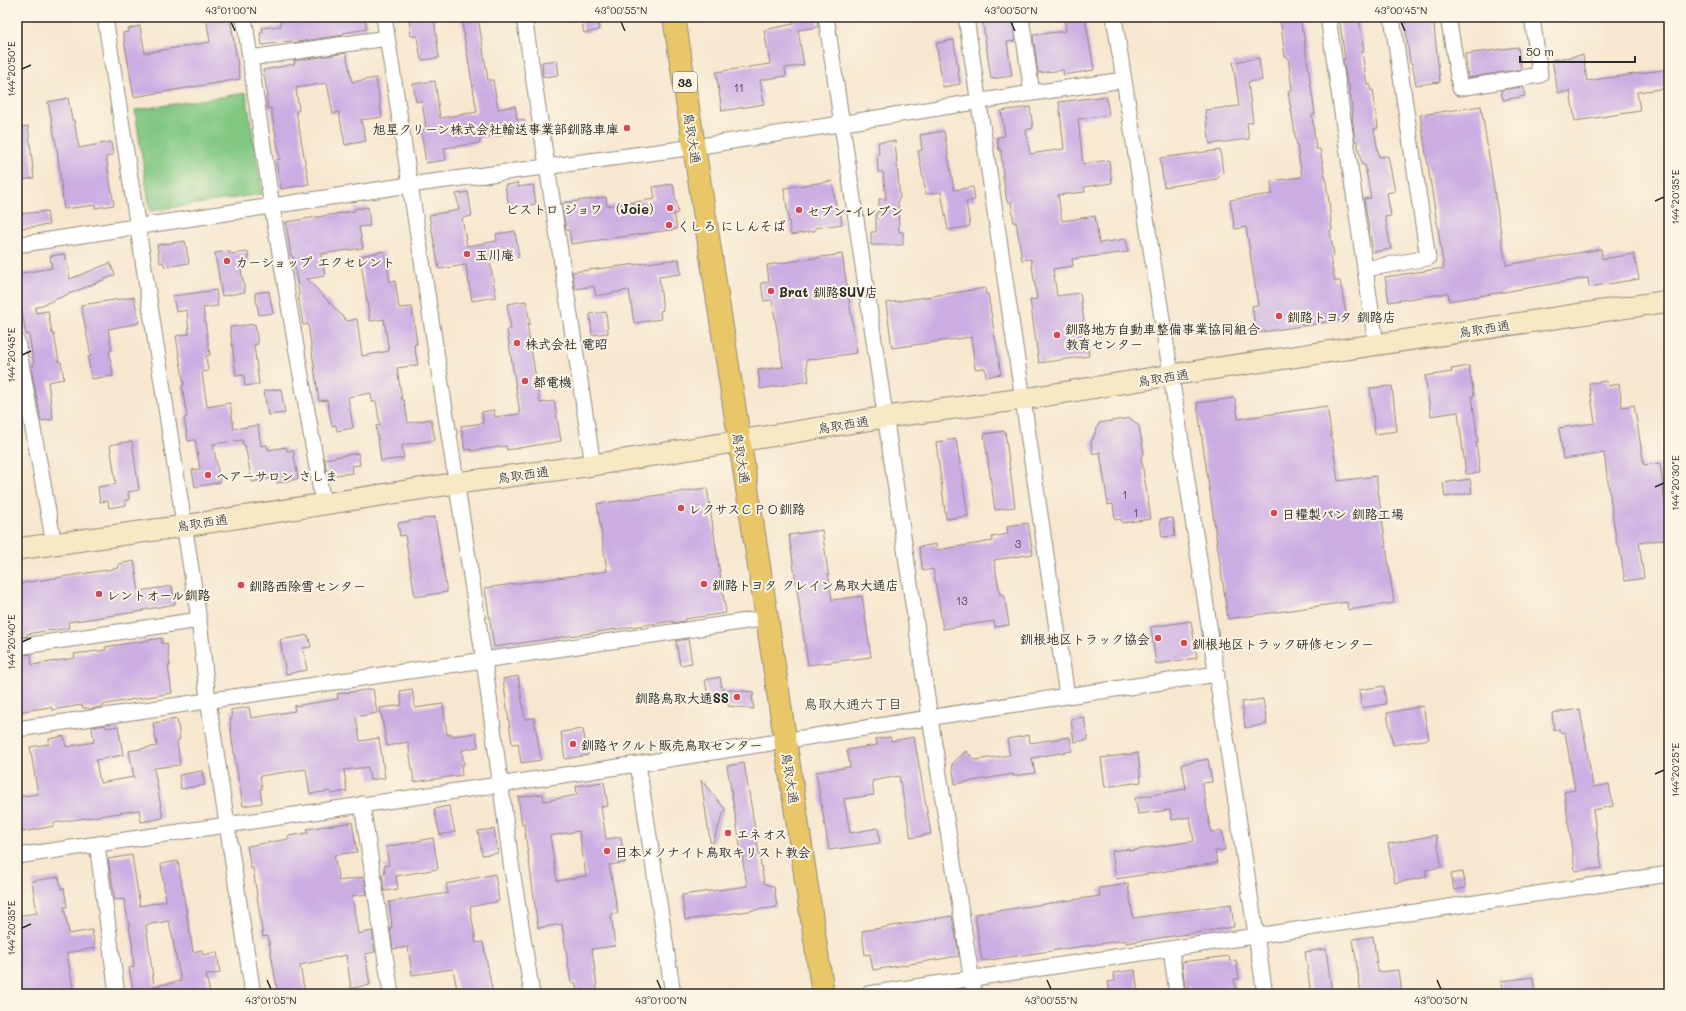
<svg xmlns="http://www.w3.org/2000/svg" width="1686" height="1011" font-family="Mali,'Klee One',sans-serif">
<rect width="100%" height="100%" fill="#fcf5e5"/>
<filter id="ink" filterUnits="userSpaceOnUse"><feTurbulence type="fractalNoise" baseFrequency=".025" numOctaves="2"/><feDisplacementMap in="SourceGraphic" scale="8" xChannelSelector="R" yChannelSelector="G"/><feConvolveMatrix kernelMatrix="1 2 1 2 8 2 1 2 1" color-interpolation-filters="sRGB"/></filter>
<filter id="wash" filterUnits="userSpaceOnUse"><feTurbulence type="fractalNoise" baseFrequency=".012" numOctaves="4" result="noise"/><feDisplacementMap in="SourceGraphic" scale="16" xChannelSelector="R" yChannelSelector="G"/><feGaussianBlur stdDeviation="0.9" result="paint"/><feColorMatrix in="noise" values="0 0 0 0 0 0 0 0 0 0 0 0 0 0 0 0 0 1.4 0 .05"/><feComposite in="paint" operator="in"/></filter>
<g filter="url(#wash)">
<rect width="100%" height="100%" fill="#f7e7cf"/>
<path fill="#80c782" stroke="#567956" d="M246,93L262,194L150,211L135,110Z"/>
<g id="blocks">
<path fill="#cbade3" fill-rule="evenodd" d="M206,17H230L240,79L134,97L123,33L129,32L128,29L140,26L145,53L210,42Z
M303,17H365L367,29L343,33V35L292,43L291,41L262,45L260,33H263L262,28L281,26L280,20Z
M409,17H434L439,58L421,60L417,36H411Z
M461,17H478L488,80H493L498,109L515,106L517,120L524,119L526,131L480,138V143L444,148L446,160L426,163L421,130L426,129L422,101L416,102L413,84L435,81L440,118L477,112Z
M581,17H597L599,30L584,33Z
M793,17H817L818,27L798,30L804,65L785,68L786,76L760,80L764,104L722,111L716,72L770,64L764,30L794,24Z
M982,17H1012L1015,41L1007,42L1012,76L991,79Z
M1064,17H1085L1094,70L1064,75L1063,70L1038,73L1033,35L1066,31Z
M1280,17H1300L1302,31H1303L1315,114L1312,115L1316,149H1320L1328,194L1332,230H1330L1334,256L1330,257L1335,281H1340L1347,319L1256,333L1252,306L1258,305L1246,227L1235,229L1230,200L1272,194L1271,181L1302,177L1288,91L1292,90L1288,57H1285Z
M1339,17H1359L1364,51H1362L1367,85L1370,84L1371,91L1373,90L1378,128L1374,129L1379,157L1388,156L1395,191L1387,193L1391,216L1385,217L1391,249L1373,252L1364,199L1371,198L1365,165H1362L1357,141H1355L1352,116H1353L1349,84H1347L1343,59H1345Z
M1404,17H1433L1440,82L1416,85L1412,63H1410Z
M954,40L960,84L943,87L936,43Z
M1518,47L1521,69L1468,78L1465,54Z
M346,53L352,82L376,78L382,117L361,120L366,141L345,145L339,112L333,114L327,83L296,88L299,111H296L309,184L281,189L276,160L280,159L271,108L268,109L266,96H268L263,70L295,64L294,61Z
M1583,55L1587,81L1669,69V88L1637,92L1640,111L1575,121L1570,91L1558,93L1552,60Z
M1259,58L1262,80L1248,82L1253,122L1247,123L1249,139L1210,144L1205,110L1239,106L1233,62Z
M557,60L559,75L543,77L542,62Z
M1523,87L1525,96L1503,100L1501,90Z
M1106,96L1109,115L1078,119L1083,164L1109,160L1112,183L1084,187L1085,192L1058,195L1062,221L1095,216L1099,243L1126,239L1128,252L1072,259L1073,266L1053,269L1057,296L1080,293L1089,356L1039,363L1030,300L1037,299L1031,259L1022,260L1016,222L1014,223L1011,202H1007L1003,176L1001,150H999L997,137L1005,136L1001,111L1030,107L1033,128L1026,130L1030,154L1064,149L1059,102Z
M68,98L72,120H74L79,148L111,142L113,155L106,157L114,205L95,208V205L64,209L57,149L48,102Z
M1481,106L1506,265L1601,249L1602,259L1634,254L1639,279L1589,287L1588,278L1449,301L1448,293L1389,302L1385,277L1444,268L1420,115Z
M28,126L34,178L17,181V128Z
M944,131L954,190L973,187L975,200L966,202L970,226L948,230L941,192L926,194L918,151L922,150L920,135Z
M895,141L900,198L898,199L899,232H903V245H871V232H876V212H879V199H886L883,172H878L877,154L879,153L878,142Z
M1220,150L1223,172L1217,179L1164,187L1160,158Z
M832,181L837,212H840L842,224L815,228V231L791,235L784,188Z
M518,183V187L533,185L536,204L509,208L505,185Z
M673,184L678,213L674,214L677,229L571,244L569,230H566L562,203L606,197L607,206L655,199L653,187Z
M468,192L472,216L462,218L467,246L497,241L496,234L515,231L519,257L490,261L496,297L472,301L466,265L439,269L429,215L459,210L456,194Z
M368,207L370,226L359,227L363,248L321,254L325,276L307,279L347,321L357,319L362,356L389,351L384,319L370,321L360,256L384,251L390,282L395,281L399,308L412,307L417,344L414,345L418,365L397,368L402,400H404L408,423L431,419L435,440L402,445L404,458L381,461L376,426L380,425L376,401L372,402L371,393L348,397L353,428L337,431L336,425L332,426L327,400L319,401L308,324L303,325L298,295L299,294L293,256H291L286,222L354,211V209Z
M47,211L49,225L21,228L20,214Z
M185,241L189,263L165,267L163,262L160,263L157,245Z
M229,251L230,254L248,252L249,263L240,264L245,292L222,296L215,253Z
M65,254L70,279L110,263L115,275L35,308L36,313L48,311L52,334H54L59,362H61L64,379L48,382L53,419L41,421L31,367L34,366L29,334L26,335L17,283V274L52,268L50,256Z
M842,254L857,353L806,360L809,381L760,389L758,370L783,367L772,300L764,301L761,283L769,282L767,265Z
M679,259L681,274L659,277L663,310L660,311L661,319L634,323L629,290L596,296L594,286L575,289L572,272Z
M985,288L986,294H988L1001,374L986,377L985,368L975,369L971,337L892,348L886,303Z
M216,290L218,306L203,308L210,355L206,356L208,371L202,372L207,407L230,403L234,429L258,425L261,446L267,445L268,450L286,447L287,451L293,450L298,479L277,483L276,477L252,482L245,445H243L242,440L213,444L220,482L195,487L192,470L200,469L195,440L188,441L184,418L187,417L182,385H184L176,336L189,334L187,310L176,312L173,296Z
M269,291L273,313L259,315L255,293Z
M134,297L139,323L108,329L112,350L109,351L113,376L91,379L88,357L91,356L81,305Z
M526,301L530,324H527L540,403L554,401L561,441L507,450L506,446L471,451V449L465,450L461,426L483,423L482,412L494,410L495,417L520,414L507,330L511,329L507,304Z
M606,312L608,333L592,335L590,314Z
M255,324L258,344L254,345L259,384L245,386L244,375L236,376L230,327Z
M1469,366L1474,396H1472L1478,442H1476L1480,473L1466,474L1458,412L1431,416L1425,376L1452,372L1451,369Z
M1607,381L1608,386L1619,384L1622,407L1634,405L1644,465L1660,463L1669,531V539L1639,543L1644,578L1625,581L1619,546H1617L1604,453L1563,459L1559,428L1595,423L1589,383Z
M1392,386L1397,431L1375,434L1370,388Z
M281,389L285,413L268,415L264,391Z
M1235,398L1238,419L1327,406L1338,481L1376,476L1394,603L1348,610L1347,602L1228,619L1197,403Z
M1130,418L1139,426L1144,453L1141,457L1151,519L1122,523L1121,519L1115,520L1113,504L1108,505L1100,452L1093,454L1091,443L1099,423Z
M1005,431L1015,507L995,510L984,434Z
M956,439L968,516L946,519L936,442Z
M132,441L139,490L128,492L129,500H125L126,505L109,508L108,501L100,502L98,487L116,484L110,445Z
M358,453L360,465L352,466L353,473L327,476L325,459Z
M1470,479L1472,493L1445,497L1443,483Z
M707,488L726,613L685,619V621L673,623V621L494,647L485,588L607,571L597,504Z
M435,517L447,592L415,597L405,535L400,536L398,523Z
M1173,518L1175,536L1162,537L1160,519Z
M1028,523L1033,554L994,560L1000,595L1004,594L1009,625L995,627L994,621L943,629L933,569L923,571L919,547L936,544L937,550L993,541L992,537L1008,534L1007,526Z
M822,530L832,600L862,596L871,657L808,665L789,535Z
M134,561L139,591L172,586L175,604L143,610V611L68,622L69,628L51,631V630L27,634L28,636L17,638V584L119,568L118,564Z
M1191,621L1197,658L1156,664L1151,627Z
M308,635L311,647L303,648L307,670L286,674L280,640Z
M162,638V644L167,643L170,666H168L172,693L112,703L102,705L103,707L90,709L89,708H83L82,705L52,710L51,707L17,712V656L31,654L32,665L75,658L74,654L106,650L105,647Z
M688,639L692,663L680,665L676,641Z
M518,676L525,719L534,718L541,760L521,763L518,743L512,744L503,679Z
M720,677L722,689L753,692V696H752L754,709L728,706L727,700L709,703L705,680Z
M1384,686L1386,704L1362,708L1359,690Z
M373,689L377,713L356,717L360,741L379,738L385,778L370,780L368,767L344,770L347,791L331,794V791L310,794L306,769L260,776L262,789H260L262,803L243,806L232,741L230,719H232L231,710L249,707L251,718L295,711L294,706L338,699L337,694Z
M412,689L415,708L443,704L447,735L452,734V736L476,733L478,747L462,750L464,765H461L462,775L414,782L408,742L387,746L380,708L402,705L400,691Z
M1263,699L1267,724L1245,728L1242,702Z
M1423,706L1429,739L1393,745L1387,713Z
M1580,709L1593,787L1609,784L1613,806L1593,810L1602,868L1575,871L1564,792L1575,790L1565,732L1560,733L1559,729L1554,730L1552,713Z
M1084,717L1088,740L1074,742L1071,719Z
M177,719L180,740H177L180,765L154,768L163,818L141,822L139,810L53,823L54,826L17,833V797L38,794L30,747L49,744V739L64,736L66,747L94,742L92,727L105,725L106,728L118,726L123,755L96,760L100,783L134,777L129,751L157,746L153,723Z
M583,729L588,755L565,759L561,732Z
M1029,735L1030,743L1070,737L1072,751L1032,758L1035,773L1013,776V774L955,784L952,764L966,751L975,760L1010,755L1007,739Z
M890,737L891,741L914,737L931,834L911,838L899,776L872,781L874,795L844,799L850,833L878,828L880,843L829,850L816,772L850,767L847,750L877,745L876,739Z
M1138,753L1141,782L1105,787L1101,758Z
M1208,759L1212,782L1202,783L1211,832L1222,831L1225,850L1215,851L1217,863L1116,879L1112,851L1129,849V851L1194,841L1190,817L1172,820L1170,810L1138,814L1135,798L1186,789L1182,764Z
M744,763L764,883L774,887L777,907L685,920L682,895L747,886L727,766Z
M202,771L205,785L181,789L179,775Z
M701,780L725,809L711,847Z
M604,782L608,806L601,807L606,839L621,837L625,863L609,865L618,913L611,914L615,946L592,949L598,994H577L576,983H571L562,924L538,928L524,824L522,825L518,797L543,794L544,801L577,795L576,786ZM579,831L586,876L557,881L550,836Z
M449,806L455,832L440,835L434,809Z
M352,822L357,852L334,855L339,881L364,877L367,894L352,896L358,934L372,931L375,952L365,954L370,985L351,988L346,955L300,965L305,994H278L268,936L263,937L253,868L251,869L247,846L289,839L288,836L308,833L307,829Z
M494,829L498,853L482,855L478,831Z
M1436,835L1442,867L1425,870L1427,877L1395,883L1388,844Z
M433,838L438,869L396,876L398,889L384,891L382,874H385L384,866L389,865L386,847Z
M132,855L140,906L166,901L161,864L178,861L193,952L202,950L203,955L217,952L220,973L206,975L210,994H134L129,968L134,967L132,942L124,899L115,900L108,859ZM169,921L181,981L154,986L146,925Z
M1463,872L1466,888L1454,890L1451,874Z
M495,874L499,901L470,907L476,943L483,942L493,994H458L453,969L412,975L408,947L393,949L390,928L392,927L389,902L448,893L446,884Z
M59,877L61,889L64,888L67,907H64L69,934L92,930L95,948L67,953L74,994H17V916L37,913L32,881Z
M1128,884L1133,918L1231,904L1234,927L1126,943V940L982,961L975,914L1100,896L1099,888Z
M952,916L959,956L873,970L870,954L865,955L862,931Z
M1373,936L1378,972L1399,970L1402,994H1361L1353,939Z
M1326,949L1332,994H1311L1305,952Z
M1229,956L1230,961L1236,960L1239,979H1234L1237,994H1191L1189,986L1185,987L1182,962Z
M1135,970L1138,994H1110L1108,982L1115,981L1113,973Z
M1533,977L1535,994H1502L1501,981Z"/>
</g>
</g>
<g filter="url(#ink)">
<use href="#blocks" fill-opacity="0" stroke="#91897d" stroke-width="1"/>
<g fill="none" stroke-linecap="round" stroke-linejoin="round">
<g stroke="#91897d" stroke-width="17">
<path id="street" d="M105,17L199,620L208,700L253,994
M244,17L272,207L323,503
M384,17L484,660L511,863L532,994
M524,17L593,465
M826,17L930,718L974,994
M966,17L1067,696
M1021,17L1032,93
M1114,17L1171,375L1265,994
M1328,17L1376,344
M1448,17L1460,88L1540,75L1532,17
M250,58L387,38
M17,245L409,185L695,147L1032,93L1124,80
M1365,269L1428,258L1392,17
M17,341L54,544
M17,647L199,620
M17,729L767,618
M638,764L673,994
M362,804L391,994
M97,844L117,994
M17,856L638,764L1067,696L1217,674
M1171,949L1177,994
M868,994L1669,874"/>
</g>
<g stroke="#91897d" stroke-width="23">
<path id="secondary" d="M17,549L184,526L457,483L593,465L886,417L1024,399L1171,375L1669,301"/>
</g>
<g stroke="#91897d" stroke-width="24">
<path id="highway" d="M674,17L767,618L823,994"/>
</g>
<use href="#street" stroke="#fff" stroke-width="15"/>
<use href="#secondary" stroke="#f6e9c3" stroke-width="21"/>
<use href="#highway" stroke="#e9c769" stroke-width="22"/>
</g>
</g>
<path fill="none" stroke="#2b2b2b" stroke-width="1.5" d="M231,22L235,31M621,22L625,31M1011,22L1015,31M1401,22L1405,31M22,69L31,65M1655,201L1664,197M22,355L31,351M1655,487L1664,483M22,642L31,638M1655,774L1664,770M22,928L31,924M267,980L271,989M657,980L661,989M1047,980L1051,989M1437,980L1441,989"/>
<g fill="#d1495b" stroke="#fcf5e5" stroke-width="1.5">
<circle cx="627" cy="128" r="4"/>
<circle cx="670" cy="208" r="4"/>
<circle cx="799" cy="210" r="4"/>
<circle cx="669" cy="225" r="4"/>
<circle cx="467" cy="254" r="4"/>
<circle cx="227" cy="261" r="4"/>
<circle cx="771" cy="291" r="4"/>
<circle cx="1279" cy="316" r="4"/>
<circle cx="1057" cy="335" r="4"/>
<circle cx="517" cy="343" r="4"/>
<circle cx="525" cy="381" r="4"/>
<circle cx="208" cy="475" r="4"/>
<circle cx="681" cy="508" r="4"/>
<circle cx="1274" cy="513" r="4"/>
<circle cx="704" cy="584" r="4"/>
<circle cx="241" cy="585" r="4"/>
<circle cx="99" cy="594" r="4"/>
<circle cx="1158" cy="638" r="4"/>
<circle cx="1184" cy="643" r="4"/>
<circle cx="737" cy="697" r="4"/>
<circle cx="573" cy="744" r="4"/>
<circle cx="728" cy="833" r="4"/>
<circle cx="607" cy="851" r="4"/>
</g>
<g text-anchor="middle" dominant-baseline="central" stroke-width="4" stroke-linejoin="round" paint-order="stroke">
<g font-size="11" fill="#534c59">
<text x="739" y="87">11</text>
<text x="1125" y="494">1</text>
<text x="1136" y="512">1</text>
<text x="1018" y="543">3</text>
<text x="962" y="600">13</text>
</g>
<rect fill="#fcf5e5" stroke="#6a6863" stroke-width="1" x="673" y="72" width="24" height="20" rx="3"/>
<g font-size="12" font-weight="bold" fill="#2b2b2b">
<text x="685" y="82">38</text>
</g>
<g font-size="13" font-weight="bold" fill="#2b2b2b" stroke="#fcf5e5" text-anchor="start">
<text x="619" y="128" text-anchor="end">旭星クリーン株式会社輸送事業部釧路車庫</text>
<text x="662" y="208" text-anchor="end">ビストロ ジョワ （Joie）</text>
<text x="807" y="210">セブン-イレブン</text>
<text x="677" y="225">くしろ にしんそば</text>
<text x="475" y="254">玉川庵</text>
<text x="235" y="261">カーショップ エクセレント</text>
<text x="779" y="291">Brat 釧路SUV店</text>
<text x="1287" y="316">釧路トヨタ 釧路店</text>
<text x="1065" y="328">釧路地方自動車整備事業協同組合<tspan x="1065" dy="15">教育センター</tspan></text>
<text x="525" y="343">株式会社 電昭</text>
<text x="533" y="381">都電機</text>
<text x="216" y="475">ヘアーサロン さしま</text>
<text x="689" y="508">レクサスＣＰＯ釧路</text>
<text x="1282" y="513">日糧製パン 釧路工場</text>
<text x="712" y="584">釧路トヨタ クレイン鳥取大通店</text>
<text x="249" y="585">釧路西除雪センター</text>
<text x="107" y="594">レントオール釧路</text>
<text x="1150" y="638" text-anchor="end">釧根地区トラック協会</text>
<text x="1192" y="643">釧根地区トラック研修センター</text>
<text x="729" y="697" text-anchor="end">釧路鳥取大通SS</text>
<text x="581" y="744">釧路ヤクルト販売鳥取センター</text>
<text x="736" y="833">エネオス</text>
<text x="615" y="851">日本メノナイト鳥取キリスト教会</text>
</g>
<g font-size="13" fill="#2b2b2b" stroke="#fcf5e5">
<text transform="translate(693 138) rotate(81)">鳥取大通</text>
<text transform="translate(1484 328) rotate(-9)">鳥取西通</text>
<text transform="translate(1163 377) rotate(-9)">鳥取西通</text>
<text transform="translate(843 424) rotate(-9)">鳥取西通</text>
<text transform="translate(742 458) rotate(81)">鳥取大通</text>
<text transform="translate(523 474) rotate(-8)">鳥取西通</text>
<text transform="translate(202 522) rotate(-9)">鳥取西通</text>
<text transform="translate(791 778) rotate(81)">鳥取大通</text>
</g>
<g font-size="14" fill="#2b2b2b" stroke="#fcf5e5">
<text x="853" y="703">鳥取大通六丁目</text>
</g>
</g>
<rect width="1686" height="1011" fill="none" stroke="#fcf5e5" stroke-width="44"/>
<path d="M1520 56v6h115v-6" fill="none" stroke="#2b2b2b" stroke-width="2"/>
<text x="1526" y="56" font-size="12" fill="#2b2b2b" stroke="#fcf5e5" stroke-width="3" paint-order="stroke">50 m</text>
<rect x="22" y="22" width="1642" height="967" fill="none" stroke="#2b2b2b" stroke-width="1.5"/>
<g font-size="10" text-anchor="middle" fill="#2b2b2b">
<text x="231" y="14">43°01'00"N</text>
<text x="621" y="14">43°00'55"N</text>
<text x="1011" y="14">43°00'50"N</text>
<text x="1401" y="14">43°00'45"N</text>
<text transform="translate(11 69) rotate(-90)" y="4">144°20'50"E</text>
<text transform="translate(1675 197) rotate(-90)" y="4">144°20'35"E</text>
<text transform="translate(11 355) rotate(-90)" y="4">144°20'45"E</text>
<text transform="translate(1675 483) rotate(-90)" y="4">144°20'30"E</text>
<text transform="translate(11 642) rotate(-90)" y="4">144°20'40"E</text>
<text transform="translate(1675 770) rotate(-90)" y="4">144°20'25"E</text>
<text transform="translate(11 928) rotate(-90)" y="4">144°20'35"E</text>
<text x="271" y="1004">43°01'05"N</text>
<text x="661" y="1004">43°01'00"N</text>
<text x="1051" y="1004">43°00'55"N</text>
<text x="1441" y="1004">43°00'50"N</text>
</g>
</svg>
